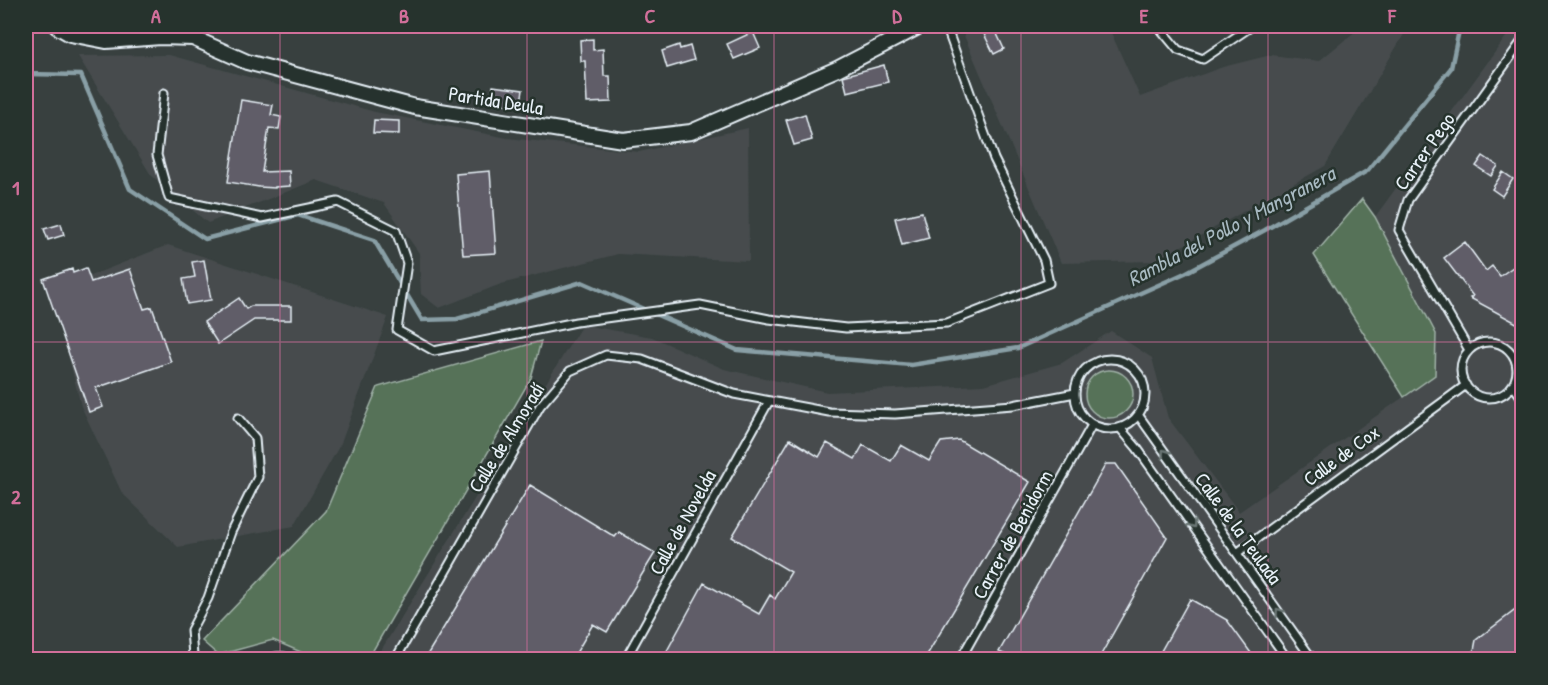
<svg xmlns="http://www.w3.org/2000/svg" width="1548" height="685" font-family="'Patrick Hand',sans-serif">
<rect width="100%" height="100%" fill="#38403f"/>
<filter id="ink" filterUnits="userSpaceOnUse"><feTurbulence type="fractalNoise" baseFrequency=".0167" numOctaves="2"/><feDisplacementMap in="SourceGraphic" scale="12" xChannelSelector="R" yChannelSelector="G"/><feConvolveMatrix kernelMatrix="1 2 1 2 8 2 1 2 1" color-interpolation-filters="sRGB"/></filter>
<g filter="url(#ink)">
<path fill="#474c4e" d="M960,26H1108L1140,97L1223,67L1271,55L1319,61L1362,26H1409L1325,166L1155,261L1061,263Z
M1514,26H1522V659L375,660L582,325L652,337L724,369L827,392L984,385L1062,363L1111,331L1152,358L1168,418L1239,512L1435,375L1436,333L1375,217Z
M169,55L375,112L507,138L639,152L748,128L749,261L618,254L501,284L439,308L421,294L419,253L384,203L316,180L208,223L151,175L78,56Z
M168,245L388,317L341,443L294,526L178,547L122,493L81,406L52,291Z"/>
<path fill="#577258" stroke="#a0b2a8" stroke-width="1.5" d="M1362,199L1375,217L1436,334L1435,375L1404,397L1314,255Z
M541,341L531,378L368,659H317L273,640L218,655L202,641L326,511L378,387Z
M1085 394a24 24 0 1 1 48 0a24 24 0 1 1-48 0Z"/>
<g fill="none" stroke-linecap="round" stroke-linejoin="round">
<path stroke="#899fa6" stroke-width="4.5" d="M26,74L81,75L130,189L205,239L298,215L374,240L422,320L457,319L582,282L737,350L911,365L1018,348L1185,273L1265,230L1367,171L1451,68L1460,26"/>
</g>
<path fill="#615d68" stroke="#e8f1f8" stroke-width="1.5" d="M980,26H1009L997,34L1004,49L994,54Z
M753,32L760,48L734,59L727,44Z
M593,39V50L603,49L604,76H610L611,102L587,103L585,61H581L580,40Z
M679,45L680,49L690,46L694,60L667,68L662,51Z
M884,65L888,82L847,92L843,76Z
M493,86L523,90L521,102L516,101L515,106L491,102Z
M241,100L273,105L271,115L281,117L279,129L269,128L262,172L289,171L290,186L275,187V188L259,187L228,182Z
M805,114L812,140L794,145L786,120Z
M374,120L399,121V134L373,133Z
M1483,156L1498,166L1491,176L1476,166Z
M490,171L496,253L463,255L456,174Z
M1503,172L1513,179L1502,196L1492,189Z
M922,212L929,238L902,245L895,218Z
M61,224L64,235L48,240L44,229Z
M1465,242L1486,271L1492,266L1500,276L1513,267L1522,270V326L1470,298L1473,296L1444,258Z
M204,260L211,300L187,304L183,279L195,277L192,262Z
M86,268L91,282L130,269L144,309L152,307L171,362L96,388L103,407L89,412L43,279L72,269L73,273Z
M239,298L246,309L251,306H291V320H254L218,344L204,322Z
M790,439L819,457L827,443L855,459L863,445L891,461L901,445L929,461L941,442L959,440L1030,482L924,660H662L704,583L759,614L770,595L775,599L791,572L732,537Z
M1106,464H1116L1167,537L1098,660H1018L999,652Z
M530,485L615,537L619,532L655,553L607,632L593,624L572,660H424Z
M1190,599L1227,620L1256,660H1156Z
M1522,605V660H1476L1473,655L1476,640Z"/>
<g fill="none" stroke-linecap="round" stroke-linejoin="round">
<g stroke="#e8f1f8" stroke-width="11">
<path id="lane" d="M1158,26L1178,50L1203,59L1252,26
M164,93L157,155L169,198L262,218L338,202L396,231L407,263L397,330L434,351L576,322L700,305L769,319L846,328L947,323L1049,283L1044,260L994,159L946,26
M1461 370a28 28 0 1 1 56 0a28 28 0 1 1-56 0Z
M1469,350L1399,230L1408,200L1522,41
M1075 394a35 35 0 1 1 70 0a35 35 0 1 1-70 0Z
M1513,385L1522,398
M1139,416L1313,660
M1120,428L1137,448L1288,660
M1237,553L1466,385
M197,660L193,656L191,630L208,598L231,532L258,477L255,438L238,418
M395,660L540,406L570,371L606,355L642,359L734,394L829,412L895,414L1013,405L1075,393
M625,660L769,401
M960,660L1092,425"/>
</g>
<g stroke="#e8f1f8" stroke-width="18">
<path id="street" d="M56,26L70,34L106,41L161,37L193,38L247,62L415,107L623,140L691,132L837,69L920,26
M277,660H283"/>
</g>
<use href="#lane" stroke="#26332d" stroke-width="7"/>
<use href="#street" stroke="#26332d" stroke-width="14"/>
</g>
<defs><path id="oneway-chevron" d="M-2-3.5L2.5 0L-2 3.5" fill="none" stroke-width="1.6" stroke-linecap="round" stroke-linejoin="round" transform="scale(1.5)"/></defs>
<g stroke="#6a7674">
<use href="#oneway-chevron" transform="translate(1165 453) rotate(-126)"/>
<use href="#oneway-chevron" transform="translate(1192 525) rotate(54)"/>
<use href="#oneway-chevron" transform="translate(1279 612) rotate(-126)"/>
</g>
</g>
<path fill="none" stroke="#d16f9a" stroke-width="1.5" stroke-opacity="0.55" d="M280,26V660M527,26V660M774,26V660M1021,26V660M1268,26V660M26,342H1522"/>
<g text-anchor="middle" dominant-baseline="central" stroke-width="5" stroke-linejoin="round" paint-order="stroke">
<g font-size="20" fill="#e8f1f8" stroke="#26332d">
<text transform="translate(496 100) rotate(9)">Partida Deula</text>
<text transform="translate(1424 151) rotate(-55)">Carrer Pego</text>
<text transform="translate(506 437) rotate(-58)">Calle de Almoradí</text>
<text transform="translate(1341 455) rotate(-36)">Calle de Cox</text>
<text transform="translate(682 522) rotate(-61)">Calle de Novelda</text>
<text transform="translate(1239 528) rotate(54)">Calle de la Teulada</text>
<text transform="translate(1012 534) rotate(-61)">Carrer de Benidorm</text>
</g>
<g font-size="21" font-style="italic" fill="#a8bac2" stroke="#26332d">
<text transform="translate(1231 226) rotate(-28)">Rambla del Pollo y Mangranera</text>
</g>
</g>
<rect width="1548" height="685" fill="none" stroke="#26332d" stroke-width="66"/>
<rect x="33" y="33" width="1482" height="619" fill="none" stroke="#d16f9a" stroke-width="2"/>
<g font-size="20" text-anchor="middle" font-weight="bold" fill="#d16f9a">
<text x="156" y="23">A</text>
<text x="404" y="23">B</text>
<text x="650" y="23">C</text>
<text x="897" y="23">D</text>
<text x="1144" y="23">E</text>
<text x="1392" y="23">F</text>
<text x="16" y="195">1</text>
<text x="16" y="504">2</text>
</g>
</svg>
